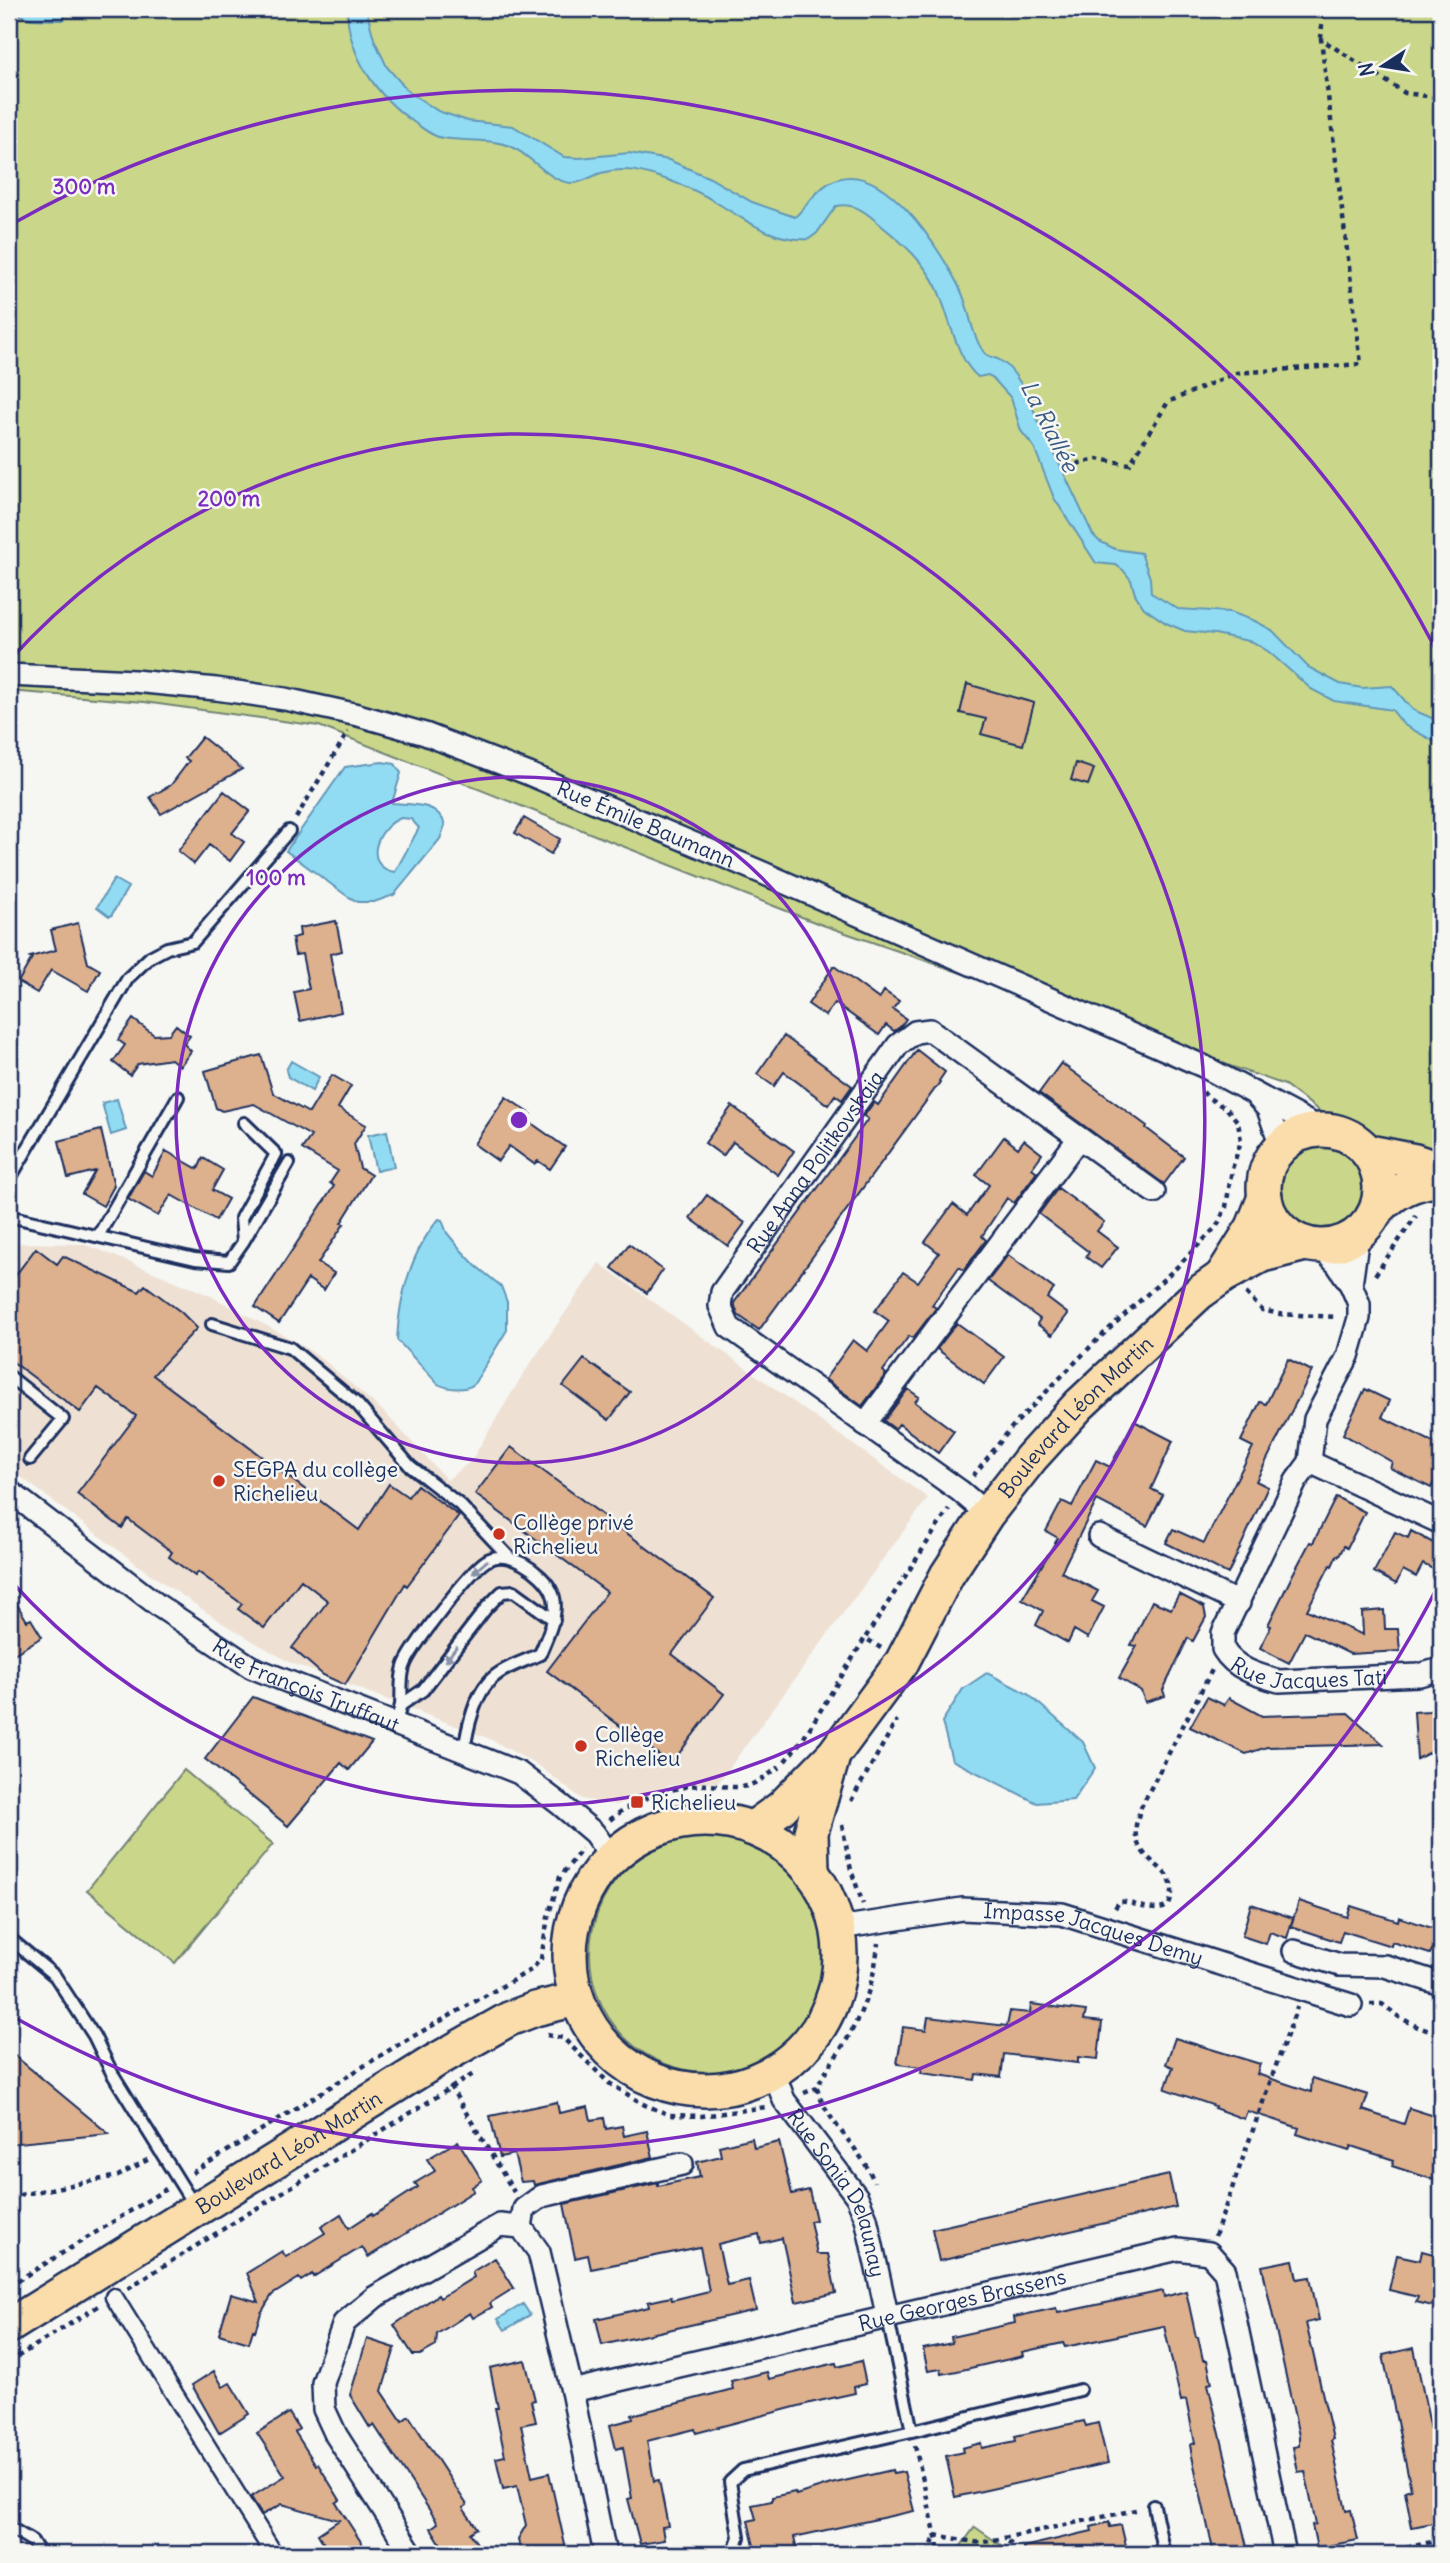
<svg xmlns="http://www.w3.org/2000/svg" width="1450" height="2563" font-family="Delius,sans-serif">
<rect width="100%" height="100%" fill="#f6f6f2"/>
<filter id="ink" filterUnits="userSpaceOnUse"><feTurbulence type="fractalNoise" baseFrequency=".0143" numOctaves="2"/><feDisplacementMap in="SourceGraphic" scale="14" xChannelSelector="R" yChannelSelector="G"/><feConvolveMatrix kernelMatrix="1 2 1 2 8 2 1 2 1" color-interpolation-filters="sRGB"/></filter>
<g filter="url(#ink)">
<path fill="#eee1d4" d="M9,1243L82,1244L100,1250L209,1295L291,1339L319,1356L384,1412L447,1480L471,1461L520,1379L599,1263L928,1498L719,1782L668,1786L616,1805L582,1799L539,1766L490,1739L289,1662L224,1624L146,1571L9,1468Z"/>
<path fill="#cad78a" stroke="#728374" stroke-width="2" d="M9,9H467L498,19L492,9H1441V1203L1285,1085L817,923L319,726L144,702L9,691Z
M1275 1187a45 45 0 1 1 90 0a45 45 0 1 1-90 0Z
M184,1770L273,1844L175,1963L87,1890Z
M590 1954a118 118 0 1 1 236 0a118 118 0 1 1-236 0Z
M975,2527L1008,2550L1013,2554H955Z"/>
<path fill="#92dcf3" stroke="#6297b7" stroke-width="2" fill-rule="evenodd" d="M19,9H70L63,20H60L31,19L20,15Z
M347,9H366L374,39L387,67L408,91L438,111L468,121L513,126L564,157L580,158L629,153L669,160L710,178L752,202L795,217C806,207 816,190 829,183C881,152 942,252 961,291C970,310 971,334 983,351C988,359 994,356 1001,361C1018,371 1033,406 1039,424L1051,446L1093,535L1099,541L1115,549L1141,553L1150,578L1151,593L1178,609L1230,612L1255,621L1272,630L1308,667L1340,684L1362,688L1392,686L1413,710L1441,722V745L1404,725L1392,710L1334,701L1311,689L1269,652L1253,642L1215,634L1185,631L1166,623L1144,608L1135,594L1131,580L1123,570L1116,565L1096,563L1054,498L1034,447L1021,431L1011,398L992,377L988,375L978,377C956,359 949,314 937,288C925,263 904,244 883,227C868,214 856,202 836,206L817,233L809,239C774,242 745,220 717,203C702,193 685,186 668,180C644,172 626,166 601,173C592,176 580,184 571,183C548,181 532,156 512,147C492,138 465,142 443,138C433,137 424,129 415,123C377,97 348,56 347,9Z
M382,762L395,764L401,773L392,803C413,805 438,802 445,825L440,839L394,895L374,902H358L347,896L286,851L345,767ZM401,818L411,819L419,828L395,872C362,867 376,827 401,818Z
M114,879L128,887L111,916H109L97,907Z
M291,1061L319,1077L312,1091L288,1077L286,1070Z
M117,1099L126,1130L111,1135L102,1103Z
M387,1131L394,1167L376,1171L368,1135Z
M439,1219L442,1220L447,1233L461,1250L476,1266L501,1286L507,1302V1330L474,1384C466,1391 447,1389 438,1384L397,1340C399,1298 411,1251 439,1219Z
M987,1673L1028,1694L1083,1742L1095,1768L1073,1800L1037,1803L952,1760L942,1722L963,1689Z
M523,2304L530,2315L505,2330L498,2319Z"/>
<path fill="#ddb08e" stroke="#1b2f5e" stroke-width="2" d="M967,684L1034,703L1023,745L981,734L986,719L960,713Z
M202,737L242,769L161,814L150,797L171,785L189,761L185,758Z
M1076,763L1094,769L1088,785L1071,780Z
M224,791L250,811L232,833L244,842L230,861L209,845L194,864L178,851Z
M524,818L560,839L551,854L515,833Z
M336,921L342,951L330,954L341,1012L300,1021L294,992L309,989L302,954L295,955L292,938L300,936L299,928Z
M78,923L88,963L100,970L88,991L51,970L37,993L18,982L32,958L30,957L56,950L51,930Z
M834,966L879,999L884,991L899,1001L893,1009L906,1019L900,1027L894,1031L886,1025L879,1035L835,1003L825,1016L808,1004Z
M133,1019L154,1035L169,1034L176,1025L190,1036L184,1044L191,1051L180,1066L171,1059L138,1064L130,1075L113,1062L125,1045L118,1040Z
M784,1036L852,1086L842,1100L835,1095L828,1105L784,1072L774,1086L757,1074Z
M917,1050L945,1072L939,1081L940,1082L759,1330L738,1315L734,1303L868,1119L864,1116L874,1102L878,1105Z
M261,1055L273,1093L309,1113L332,1075L351,1086L338,1108L366,1125L354,1144L360,1168L371,1175L341,1223L344,1224L318,1263L334,1273L324,1290L308,1279L279,1323L255,1307L334,1186L330,1183L338,1171L302,1149L311,1136L254,1104L222,1111L216,1108L205,1071Z
M1061,1063L1147,1126L1146,1128L1184,1157L1164,1184L1039,1093Z
M506,1097L531,1114L527,1120L565,1147L550,1169L538,1161L534,1164L509,1146L498,1161L474,1144Z
M732,1106L794,1151L778,1175L733,1142L723,1156L705,1143Z
M101,1130L114,1186L103,1206L82,1194L95,1171L68,1178L59,1141Z
M1004,1137L1018,1148L1024,1140L1042,1154L1032,1168L1037,1172L1014,1203L1007,1198L982,1236L986,1240L964,1270L959,1267L932,1305L936,1308L913,1338L909,1336L883,1371L886,1374L862,1406L825,1379L853,1340L867,1351L889,1321L875,1311L903,1272L918,1282L939,1253L925,1242L953,1204L967,1215L989,1185L976,1175Z
M166,1151L198,1169L203,1158L223,1170L212,1190L228,1199L216,1220L171,1195L158,1216L128,1199L144,1171L152,1176Z
M1058,1188L1104,1222L1097,1231L1118,1247L1101,1268L1086,1257L1089,1252L1039,1214Z
M707,1195L745,1223L728,1246L690,1218Z
M629,1244L663,1270L647,1293L612,1268Z
M36,1248L57,1264L63,1256L139,1292L145,1285L181,1312L197,1328L153,1375L359,1530L389,1484L408,1497L417,1485L459,1516L407,1586L405,1584L345,1685L323,1675L292,1648L328,1601L301,1580L264,1628L238,1609L242,1604L198,1572L195,1576L169,1557L172,1552L128,1519L122,1528L77,1494L136,1416L98,1388L80,1412L9,1359V1284Z
M1008,1255L1054,1289L1047,1298L1068,1314L1052,1335L1037,1324L1040,1319L988,1281Z
M957,1323L1004,1357L984,1384L937,1349Z
M584,1359L630,1392L609,1420L563,1386Z
M1288,1359L1312,1371L1256,1481L1268,1487L1228,1574L1166,1543L1173,1529L1204,1543L1253,1447L1241,1441L1260,1402L1266,1404Z
M908,1389L919,1397L915,1402L954,1431L938,1453L899,1424L895,1429L884,1421Z
M1365,1389L1390,1401L1382,1417L1441,1446V1467L1431,1488L1390,1468L1392,1462L1343,1434Z
M1134,1421L1173,1441L1151,1489L1163,1495L1147,1526L1097,1500L1061,1572L1098,1591L1092,1601L1104,1607L1088,1638L1074,1630L1068,1643L1036,1625L1043,1611L1022,1599L1058,1538L1046,1531L1062,1501L1072,1506L1096,1460L1110,1467Z
M511,1447L714,1598L672,1654L724,1694L671,1764L547,1671L607,1592L475,1494Z
M1336,1497L1365,1512L1347,1548L1344,1546L1339,1556L1337,1555L1332,1566L1330,1565L1307,1610L1363,1635L1362,1612L1384,1610L1385,1629H1398L1400,1651L1350,1654L1305,1632L1289,1663L1260,1648L1271,1626L1268,1625L1293,1574L1310,1542L1313,1543Z
M1411,1531L1441,1547V1573L1423,1564L1416,1577L1403,1570L1396,1584L1374,1572L1395,1532L1408,1538Z
M9,1591L27,1621L31,1619L42,1637L9,1657Z
M1179,1594L1204,1607L1206,1617L1193,1641L1188,1638L1163,1690L1165,1696L1145,1702L1141,1691L1119,1678L1137,1646L1131,1645L1152,1601L1171,1609Z
M253,1697L372,1742L349,1770L341,1763L288,1826L205,1759Z
M1207,1697L1224,1705L1229,1698L1262,1716L1348,1713L1383,1744L1267,1747L1246,1754L1190,1727Z
M1441,1706V1747L1417,1759L1414,1712L1429,1711Z
M1299,1901L1347,1917L1351,1906L1398,1921L1399,1917L1441,1931V1953L1432,1950L1430,1954L1392,1942L1391,1946L1343,1931L1339,1942L1291,1926Z
M1251,1904L1293,1918L1287,1938L1270,1932L1266,1944L1242,1936Z
M1031,2004L1086,2011L1084,2020L1102,2022L1098,2059L1078,2057V2063L1004,2054L1001,2077L976,2074L975,2080L921,2073L922,2067L897,2064L903,2027L926,2030L928,2017L1007,2026L1010,2011L1030,2013Z
M1175,2038L1260,2064L1257,2074L1311,2092L1312,2078L1368,2095L1363,2110L1404,2124L1409,2108L1441,2118V2182L1392,2166L1394,2160L1351,2146L1349,2151L1297,2134L1299,2128L1247,2111L1244,2119L1214,2108L1215,2106L1165,2089L1173,2067L1166,2064Z
M9,2051L109,2134L9,2144Z
M557,2102L559,2113L588,2107L591,2120L604,2118L606,2129L622,2126L624,2136L647,2131L653,2157L534,2185L533,2181L521,2182L514,2154L500,2157L490,2116Z
M752,2138L754,2148L779,2142L792,2194L809,2190L816,2220L810,2221L817,2254H828L836,2293L796,2302L782,2238L761,2243L759,2234L718,2244L727,2285L749,2280L756,2310L602,2345L596,2319L649,2307L648,2302L671,2297L672,2300L709,2291L700,2247L591,2269L588,2255L575,2258L564,2204L658,2183V2186L700,2177L697,2162L721,2156L719,2146Z
M458,2141L482,2180L472,2187L474,2191L368,2257L362,2247L313,2277L312,2274L301,2281L299,2278L272,2295L261,2313L255,2331L253,2330L249,2343L219,2334L231,2294L259,2302L247,2273L282,2251L286,2257L325,2233L321,2227L341,2214L349,2228L372,2213L373,2216L418,2187L415,2183L435,2171L427,2159Z
M1169,2175L1176,2207L939,2261L932,2229Z
M1422,2251L1441,2256V2308L1416,2302L1418,2297L1389,2290L1397,2255L1420,2260Z
M495,2258L514,2288L490,2303L492,2307L473,2318L470,2313L437,2334L436,2346L420,2355H413L394,2325L438,2295L440,2298L474,2277L472,2272Z
M1293,2260L1297,2279L1310,2277L1319,2320L1306,2323L1333,2439L1331,2440L1346,2511L1351,2510L1358,2540L1317,2548L1312,2525L1316,2524L1305,2471L1298,2472L1293,2447L1299,2446V2436L1262,2266Z
M1163,2291L1164,2297L1186,2291L1196,2337H1198L1203,2360H1207L1212,2383L1208,2384L1247,2547L1242,2548L1244,2554H1214L1192,2456L1190,2445L1195,2443L1186,2400L1181,2401L1164,2326L1065,2347L1063,2343L1022,2352L1023,2356L957,2371L942,2374L941,2369L928,2371L923,2349L952,2343L951,2337L1015,2323L1014,2317L1056,2308L1058,2313Z
M367,2339L395,2348L382,2391L402,2421L409,2416L467,2505L463,2508L477,2528L470,2533L484,2554H447L431,2528L438,2523L374,2425L370,2428L350,2395Z
M1414,2348L1441,2478V2510L1435,2511L1438,2522L1412,2527L1405,2491L1411,2489L1383,2355Z
M525,2360L535,2400L531,2401L536,2422L521,2425L532,2477L549,2473L567,2554H521L518,2539L526,2525L517,2486L503,2489L496,2458L505,2456L495,2408H498L490,2368Z
M861,2361L866,2384L854,2387L855,2393L810,2403L696,2433L695,2429L647,2441L654,2481L659,2480L668,2526L662,2527L664,2540L640,2544L628,2499L632,2498L623,2447L616,2449L610,2425L633,2419L632,2415L733,2389L731,2381L767,2372L769,2379L836,2363L837,2367Z
M214,2371L223,2387L230,2383L249,2414L219,2433L192,2385Z
M289,2413L299,2429L295,2432L316,2465L318,2464L340,2500L336,2503L363,2545L360,2546L365,2554H330L318,2534L339,2520L282,2504L262,2515L251,2497L285,2476L257,2433Z
M1084,2421L1086,2426L1098,2423L1108,2463L955,2497L946,2456L963,2452L962,2448L981,2443L982,2448L1016,2441L1015,2436Z
M892,2470L893,2474L904,2472L914,2511L794,2537L798,2554H756L748,2521L756,2519L752,2505L772,2501V2497L795,2492L796,2495L831,2484Z
M1109,2522L1110,2527L1121,2525L1128,2554H1024L1023,2547L1092,2531L1091,2527Z"/>
<g fill="none" stroke-linecap="round" stroke-linejoin="round">
<g stroke="#1b2f5e" stroke-width="16">
<path id="service" d="M9,1180L128,978L150,957L167,948L193,942L289,831
M9,1216L195,1259L229,1262L243,1242L289,1163
M98,1236L178,1097
M243,1242L241,1218L276,1154L244,1123
M212,1324L290,1348L357,1404L410,1466L460,1505L509,1557
M9,1376L63,1419L30,1459
M401,1705L423,1690L487,1607L502,1592L514,1591L554,1620
M395,1726C397,1719 399,1712 401,1705C402,1693 400,1679 404,1667C409,1650 470,1571 486,1561C506,1547 543,1572 552,1592C561,1611 547,1636 540,1654C526,1661 507,1666 495,1676C475,1691 467,1729 464,1752
M9,1938L55,1976L94,2036L112,2073L195,2207
M888,2319L912,2431L1080,2390
M1154,2506L1164,2554
M9,2527L32,2541L40,2554
M733,2554L739,2537L730,2482L743,2470L912,2431"/>
</g>
<g stroke="#1b2f5e" stroke-width="21">
<path id="pedestrian" d="M114,2297L274,2554"/>
</g>
<g stroke="#1b2f5e" stroke-width="26">
<g id="minor">
<path id="s1" d="M9,675L134,681L216,689L285,699L358,715L425,734L529,774L763,873L1203,1066L1321,1129"/>
<path d="M1257,1097L1268,1109L1281,1146"/>
<path d="M1319,1246L1337,1264L1351,1285L1358,1235"/>
<path id="s2" d="M1351,1285L1359,1304V1318L1348,1356L1315,1419L1310,1462L1296,1481L1223,1633V1649C1235,1669 1257,1675 1279,1681L1419,1675L1441,1669"/>
<path d="M865,1424L1079,1138"/>
<path d="M1310,1462L1441,1523"/>
<path id="s3" d="M9,1491L159,1606L251,1667L519,1773L561,1805L594,1833L611,1857"/>
<path id="s4" d="M987,1514L960,1491L729,1327L720,1306L722,1292L898,1045L915,1032L930,1030L1154,1192"/>
<path d="M1099,1536L1239,1603"/>
<path id="s5" d="M839,1928L962,1909L1062,1914L1351,2005"/>
<path d="M1294,1951L1340,1965L1385,1966L1441,1984"/>
<path id="s6" d="M774,2073L784,2100L857,2197L866,2218L888,2319"/>
<path d="M521,2227L524,2209L542,2196L682,2164"/>
<path d="M412,2554L336,2435L324,2409L323,2383L344,2323L375,2297L500,2225L521,2227L539,2252L572,2391"/>
<path id="s7" d="M605,2554L572,2391L1178,2249L1209,2253L1225,2271L1285,2554"/>
</g>
</g>
<g stroke="#1b2f5e" stroke-width="38">
<g id="primary">
<circle cx="1322" cy="1188" r="58"/>
<path d="M1369,1152L1415,1161L1441,1170"/>
<path d="M1376,1211C1396,1190 1412,1183 1441,1179"/>
<path d="M1223,1275L1253,1227L1265,1197"/>
<circle cx="705" cy="1955" r="135"/>
<path id="s8" d="M753,1828L781,1808L834,1754L902,1662L947,1575L987,1514L1031,1458L1079,1405L1199,1293L1223,1276L1262,1255L1305,1244"/>
<path d="M812,1870L811,1832L832,1760"/>
<path id="s9" d="M9,2326L435,2061L509,2019L535,2009L577,1999"/>
</g>
</g>
<path stroke="#1b2f5e" stroke-width="4.5" stroke-dasharray="5 5" stroke-linecap="butt" d="M1321,39L1323,9
M1067,466L1097,459L1130,464L1168,402L1236,373L1361,364L1321,39L1405,93L1441,98
M296,818L348,732
M1375,1275L1416,1216
M1246,1293L1262,1310L1280,1314L1338,1317
M973,1476L1012,1427L1098,1339L1177,1267L1217,1226L1226,1207L1232,1169L1241,1141L1238,1122L1227,1109L1207,1097L1203,1092
M881,1648L865,1638L949,1509
M785,1761L803,1739L865,1638
M851,1801L897,1720
M610,1820C633,1800 668,1788 699,1785C715,1784 731,1789 747,1786C758,1783 770,1773 780,1767
M842,1825L851,1870L863,1904
M1115,1908L1120,1901C1136,1903 1156,1915 1169,1905C1183,1869 1144,1867 1137,1840C1133,1828 1138,1818 1141,1807L1213,1668
M1370,2004H1382L1399,2017L1418,2027L1441,2035
M547,2035L563,2038L609,2083L645,2105L670,2115L702,2116L766,2107
M450,2086L514,2192
M817,2088C827,2124 861,2147 874,2182
M804,2093L817,2088C825,2071 836,2057 846,2041C864,2010 875,1979 878,1943
M192,2173L396,2046L531,1970L541,1959L548,1917L560,1877L582,1849
M9,2197L118,2176L149,2159
M1215,2236L1297,2007
M9,2286L166,2189
M128,2288L475,2073
M9,2362L100,2305
M915,2446L940,2554
M935,2535L980,2543L1140,2509
M929,2554L934,2539
M1005,2554L1013,2536
M1377,2554L1441,2540"/>
<use href="#service" stroke="#f6f6f2" stroke-width="10"/>
<use href="#pedestrian" stroke="#f6f6f2" stroke-width="16"/>
<use href="#minor" stroke="#f6f6f2" stroke-width="21"/>
<use href="#primary" stroke="#faddab" stroke-width="33"/>
</g>
<defs><path id="oneway-solid" d="M-6-.8H1V-3.2L6.5 0L1 3.2V.8H-6Z" transform="scale(1.75)"/></defs>
<g fill="#8892a8">
<use href="#oneway-solid" transform="translate(480 1567) rotate(139)"/>
<use href="#oneway-solid" transform="translate(451 1654) rotate(127)"/>
</g>
</g>
<g fill="none" stroke="#7b2cbf" stroke-width="3.5">
<circle cx="519" cy="1120" r="343"/>
<path d="M9 661A686 686 0 1 1 9 1579"/>
<path d="M1441 1580A1030 1030 0 0 1 12 2016M12 224A1030 1030 0 0 1 1441 660"/>
</g>
<g fill="#c8321e" stroke="#f6f6f2" stroke-width="2.5">
<circle cx="219" cy="1481" r="7"/>
<circle cx="499" cy="1534" r="7"/>
<circle cx="581" cy="1746" r="7"/>
<rect x="630" y="1795" width="14" height="14" rx="3.5"/>
</g>
<g text-anchor="middle" dominant-baseline="central" stroke-width="5" stroke-linejoin="round" paint-order="stroke">
<g font-size="21" fill="#1b2f5e" stroke="#f6f6f2">
<text stroke="none"><textPath href="#s1" startOffset="660">Rue Émile Baumann</textPath></text>
<text stroke="none"><textPath href="#s4" startOffset="516">Rue Anna Politkovskaia</textPath></text>
<text stroke="none"><textPath href="#s8" startOffset="527">Boulevard Léon Martin</textPath></text>
<text stroke="none"><textPath href="#s2" startOffset="492">Rue Jacques Tati</textPath></text>
<text stroke="none"><textPath href="#s3" startOffset="357">Rue François Truffaut</textPath></text>
<text stroke="none"><textPath href="#s5" startOffset="259">Impasse Jacques Demy</textPath></text>
<text stroke="none"><textPath href="#s9" startOffset="329">Boulevard Léon Martin</textPath></text>
<text stroke="none"><textPath href="#s6" startOffset="138">Rue Sonia Delaunay</textPath></text>
<text stroke="none"><textPath href="#s7" startOffset="567">Rue Georges Brassens</textPath></text>
</g>
<g font-size="21" fill="#1b2f5e" stroke="#f6f6f2" text-anchor="start">
<text x="233" y="1469">SEGPA du collège<tspan x="233" dy="24">Richelieu</tspan></text>
<text x="513" y="1522">Collège privé<tspan x="513" dy="24">Richelieu</tspan></text>
<text x="595" y="1734">Collège<tspan x="595" dy="24">Richelieu</tspan></text>
<text x="651" y="1802">Richelieu</text>
</g>
<g font-size="23" font-style="italic" fill="#395a83" stroke="#f6f6f2">
<text transform="translate(1050 426) rotate(63)">La Riallée</text>
</g>
</g>
<circle cx="519" cy="1120" r="10" fill="#7b2cbf" stroke="#f6f6f2" stroke-width="3.5"/>
<g font-size="21" text-anchor="middle" font-weight="bold" fill="#7b2cbf" stroke="#f6f6f2" stroke-width="5" stroke-linejoin="round" paint-order="stroke">
<text x="84" y="194">300 m</text>
<text x="229" y="506">200 m</text>
<text x="276" y="885">100 m</text>
</g>
<rect width="1450" height="2563" fill="none" stroke="#f6f6f2" stroke-width="35"/>
<rect x="18" y="18" width="1415" height="2528" fill="none" stroke="#1b2f5e" stroke-width="2.5" filter="url(#ink)"/>
<g transform="translate(1383 66) rotate(258)" stroke="#f6f6f2" stroke-width="5" paint-order="stroke">
<path d="M0-5L12 26L0 18L-12 26Z" fill="#1b2f5e"/>
<text y="-10" font-size="19" font-weight="bold" text-anchor="middle" fill="#1b2f5e">N</text>
</g>
</svg>
